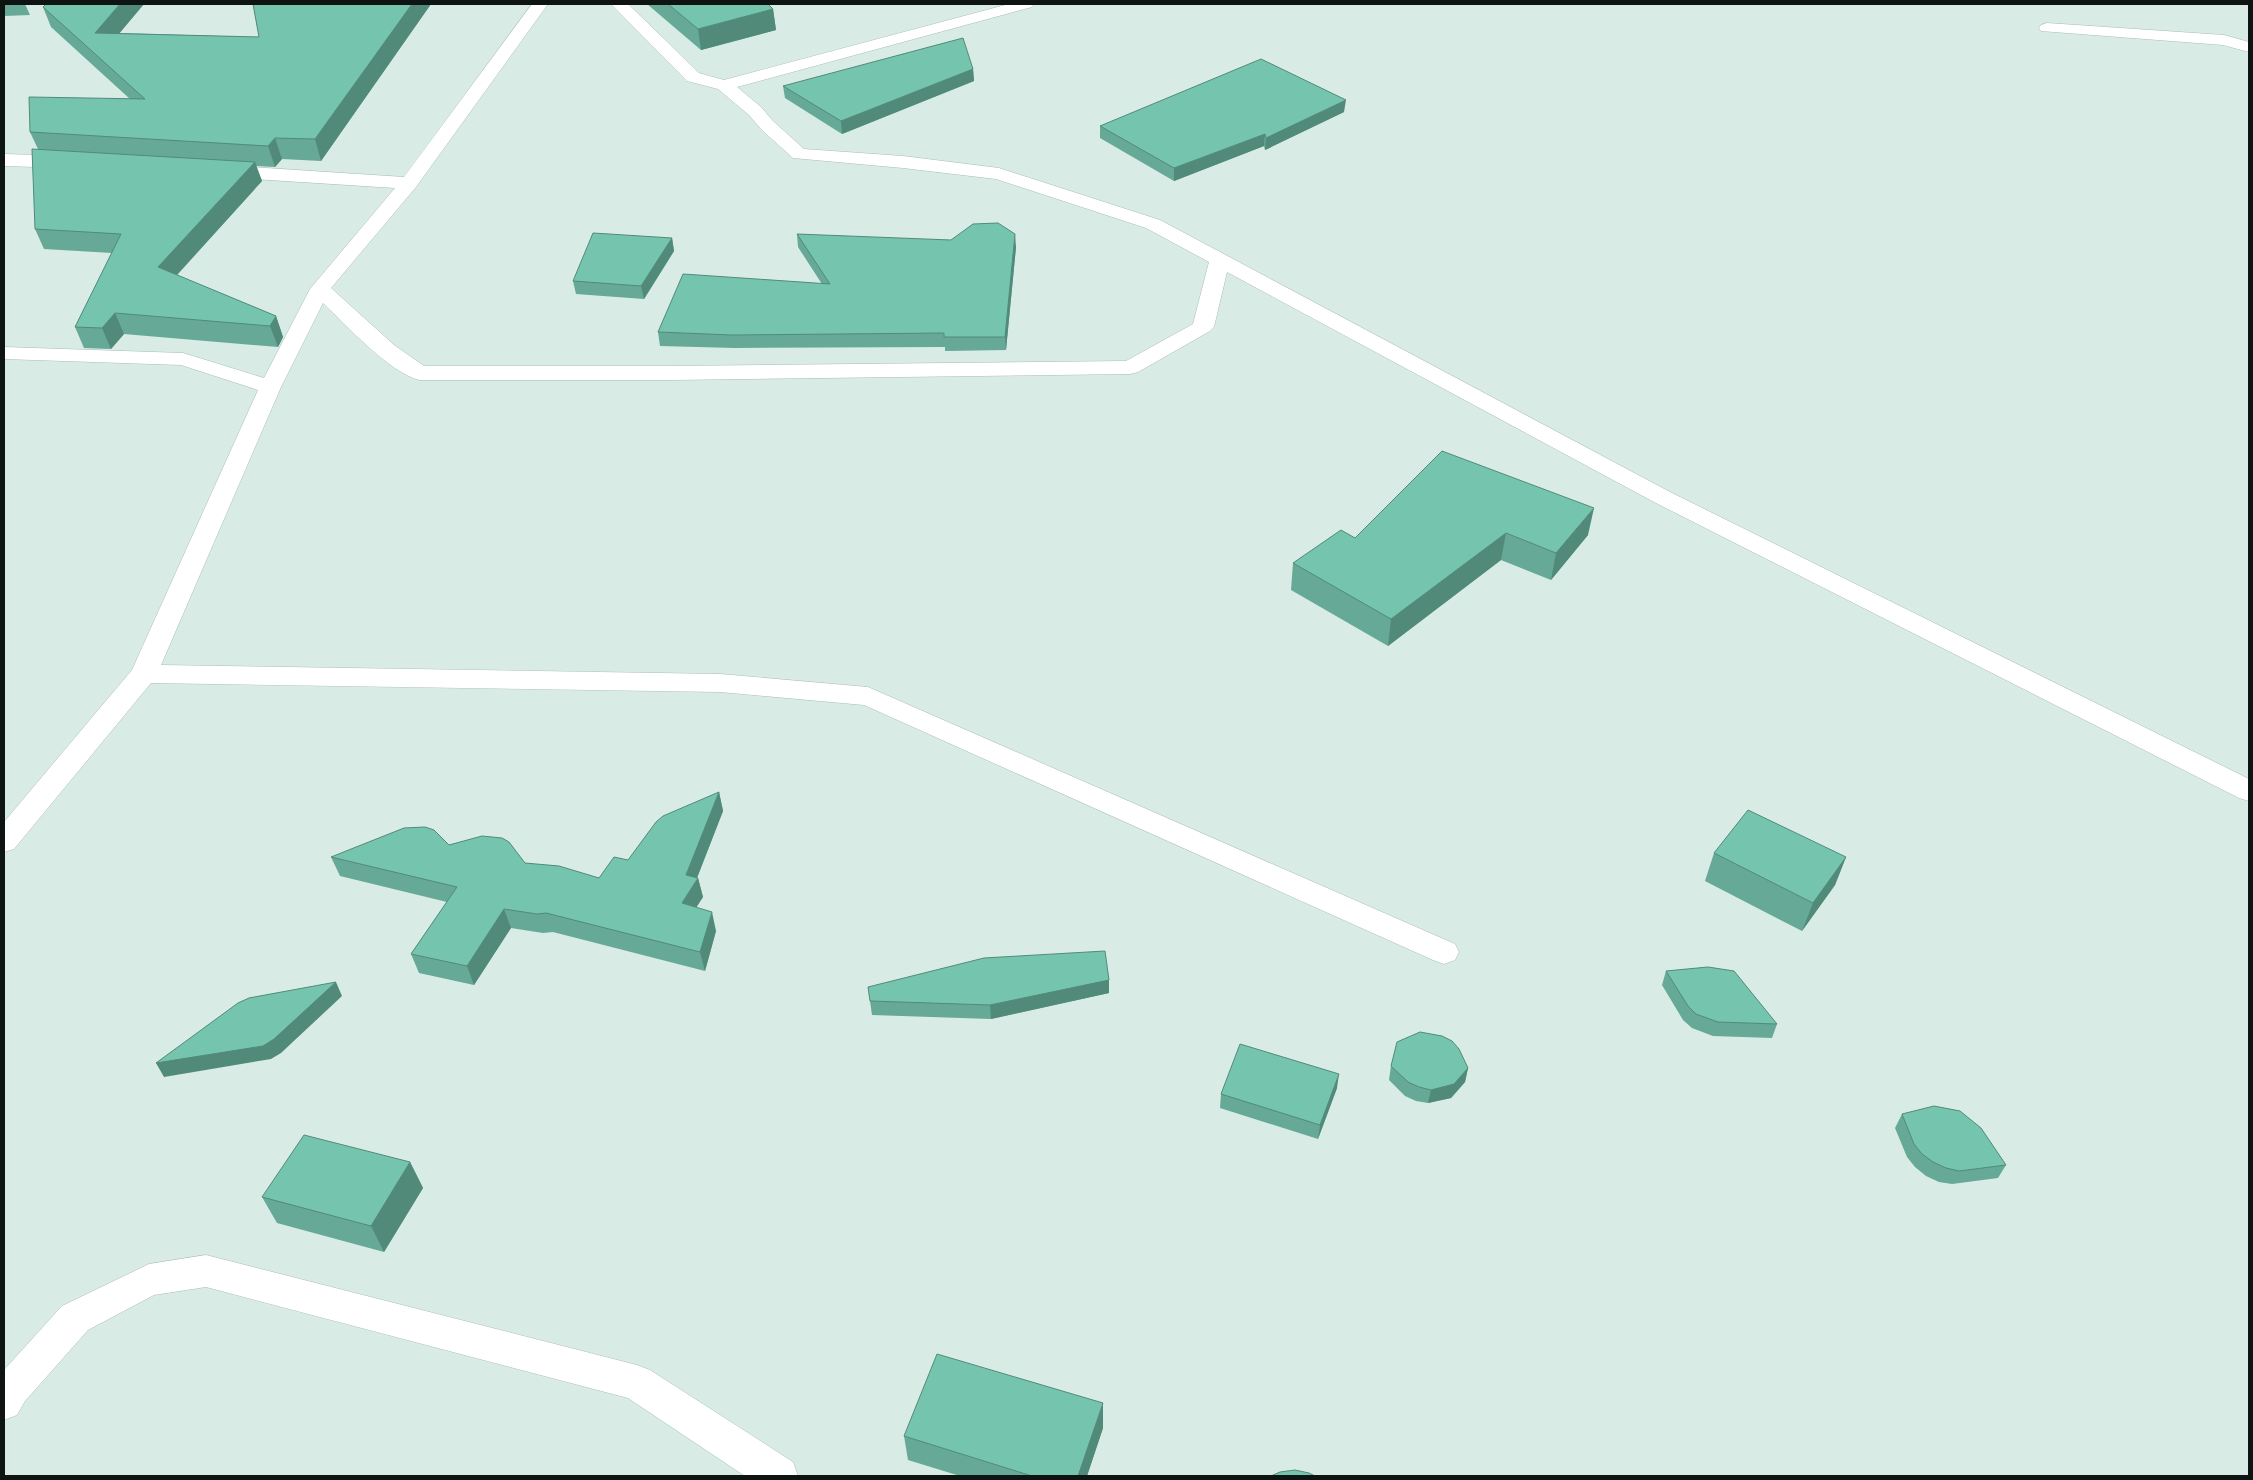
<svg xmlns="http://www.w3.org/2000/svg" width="2253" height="1480" font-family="Signika,sans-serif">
<rect width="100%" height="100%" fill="#d8ebe4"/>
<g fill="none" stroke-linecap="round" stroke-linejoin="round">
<g stroke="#acbdb7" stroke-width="1">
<path id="minor" d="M532,4H548L416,187L331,288L394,345L424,366H673L1126,361L1193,324L1209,262L1146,228L996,179L903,168L793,158L761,129L749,115L718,89L687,81L611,4H628L699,73L724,80L1009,4H1034L1032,7L737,87L761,107L773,121L804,149L903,156L999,168L1160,220L1670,492L2249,779V801L2239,798L1654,502L1227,272L1214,327L1210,331L1138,372L1130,374L673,380H419C389,372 346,325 323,303L281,387L161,665L720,674L868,687L1455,944L1459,952L1455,960L1444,964L1433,960L864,705L720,692L151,683L14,849L4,852V822L132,670L258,390L181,365L4,359V347L183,353L264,378L310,289L395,188L221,177L214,175L212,171L214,167L221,165L404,177Z
M2047,23L2224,35L2249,42V52L2223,45L2041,31L2039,28L2041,25Z
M4,154L69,156L76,158L78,162L76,166L69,168L4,166Z
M206,1255L637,1365L650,1370L793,1462L798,1476H745L628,1398L206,1287L154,1295L88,1330L25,1401L17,1415L4,1420V1370L62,1306L149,1264Z"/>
</g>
<use href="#minor" fill="#fff" fill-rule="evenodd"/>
</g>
<path fill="#65a996" d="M4,4H25L30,15L4,16Z
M144,4L119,33L259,37L253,4H431L321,161L282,159L275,167L256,166L262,181L177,275L276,316L283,337L278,347L124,334L111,349L84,348L75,327L112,253L44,249L35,229L38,149L30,132L130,99L51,27L43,7Z
M647,4H768L773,9L776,30L701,50Z
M973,69L974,81L842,134L785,98L783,86Z
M1344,112L1265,150L1264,146L1174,181L1100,138V126Z
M797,234L1016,247L1006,350L945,351V347L735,348L660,346L658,332L822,284L798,247Z
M672,238L674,251L644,299L576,294L573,281Z
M1442,451L1588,535L1551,580L1501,560L1388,646L1291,590L1293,563L1355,538Z
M719,792L723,811L697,878H698L703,897L696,907L716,931L705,971L553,932L543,933L511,928L474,985L419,973L411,954L447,902L340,876L331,857L449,845L525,863L599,878L628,860Z
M1714,853L1846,857L1835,885L1802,931L1705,881Z
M1666,971L1777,1024L1772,1038L1713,1036L1692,1028L1683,1020L1662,985Z
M1109,980V993L991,1019L872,1015L870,1001Z
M1391,1066L1468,1068L1465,1082L1451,1098L1428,1103L1416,1101L1405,1096L1389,1080Z
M1337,1088L1318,1139L1220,1108L1221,1094Z
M1902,1114L2006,1165L1998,1178L1952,1184L1939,1182L1926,1176L1915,1167L1907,1157L1895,1128Z
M410,1162L423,1188L384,1252L277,1223L262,1197Z
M1103,1428L1087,1476H960L908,1460L904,1436Z"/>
<path fill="#528a7a" d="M120,4H144L103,53L95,33Z
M412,4H431L321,161L315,139Z
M773,9L776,30L701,50L698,29Z
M973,69L974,81L842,134L841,121Z
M1346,100L1344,112L1265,150L1266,138Z
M1265,134L1264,146L1174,181V168Z
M275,138L282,159L275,167L268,146Z
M255,162L262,181L166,287L158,267Z
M1015,234L1016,247L1006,350L1005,337Z
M672,238L674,251L644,299L641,286Z
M115,313L124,334L111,349L102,328Z
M276,316L283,337L278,347L270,326Z
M1594,508L1588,535L1551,580L1556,553Z
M1506,533L1501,560L1388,646L1391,619Z
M719,792L723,811L695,883L698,878L703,897L687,922L682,903L686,875Z
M1846,857L1835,885L1802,931L1813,903Z
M504,909L511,928L474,985L467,966Z
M712,912L716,931L705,971L700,952Z
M1109,980V993L991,1019L990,1005Z
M336,982L342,996L281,1053L271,1059L164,1077L156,1063Z
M1468,1068L1465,1082L1451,1098L1428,1103L1431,1090Z
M1339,1074L1337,1088L1318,1139L1320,1125Z
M410,1162L423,1188L384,1252L371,1226Z
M1103,1403V1428L1087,1476H1078Z"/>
<path fill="#75c5ae" stroke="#528a7a" d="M46,4H120L95,33L259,37L253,4H412L315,139L275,138L268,146L30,132L29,97L145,99L43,7Z
M668,4H768L773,9L698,29Z
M963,38L973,69L841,121L783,86Z
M1261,59L1346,100L1266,138L1265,134L1174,168L1100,126Z
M32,149L255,162L158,267L276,316L270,326L115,313L102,328L75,327L121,234L35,229Z
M998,223L1015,234L1005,337H944V333L732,335L658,332L683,274L830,284L797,234L951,240L973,224Z
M593,233L672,238L641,286L573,281Z
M1442,451L1594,508L1556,553L1506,533L1391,619L1293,563L1341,530L1355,538Z
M719,792L686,875L698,878L682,903L712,912L700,952L546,913L537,914L504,909L467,966L411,954L457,887L331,857L404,828L425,827L434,830L449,845L482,836L502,838L509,842L525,863L559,866L599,878L614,857L628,860L656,822L663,816Z
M1748,810L1846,857L1813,903L1714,853Z
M1105,951L1109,980L990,1005L870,1001L868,987L984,958Z
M1708,967L1734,971L1777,1024L1718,1022L1696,1014L1688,1006L1666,971Z
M336,982L274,1039L263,1046L156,1063L238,1003L249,998Z
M1420,1032L1442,1036L1452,1041L1459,1049L1468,1068L1454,1084L1431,1090L1419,1087L1408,1082L1391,1066L1397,1042Z
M1240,1044L1339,1074L1320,1125L1221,1094Z
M1934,1106L1960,1111L1981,1128L2006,1165L1959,1171L1946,1168L1933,1162L1922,1154L1914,1144L1902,1114Z
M304,1135L410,1162L371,1226L262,1197Z
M937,1354L1103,1403L1078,1476H1032L904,1436Z
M1295,1470L1309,1473L1315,1476H1271L1280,1472Z"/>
<rect width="2253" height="1480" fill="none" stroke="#0e1412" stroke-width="10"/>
</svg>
